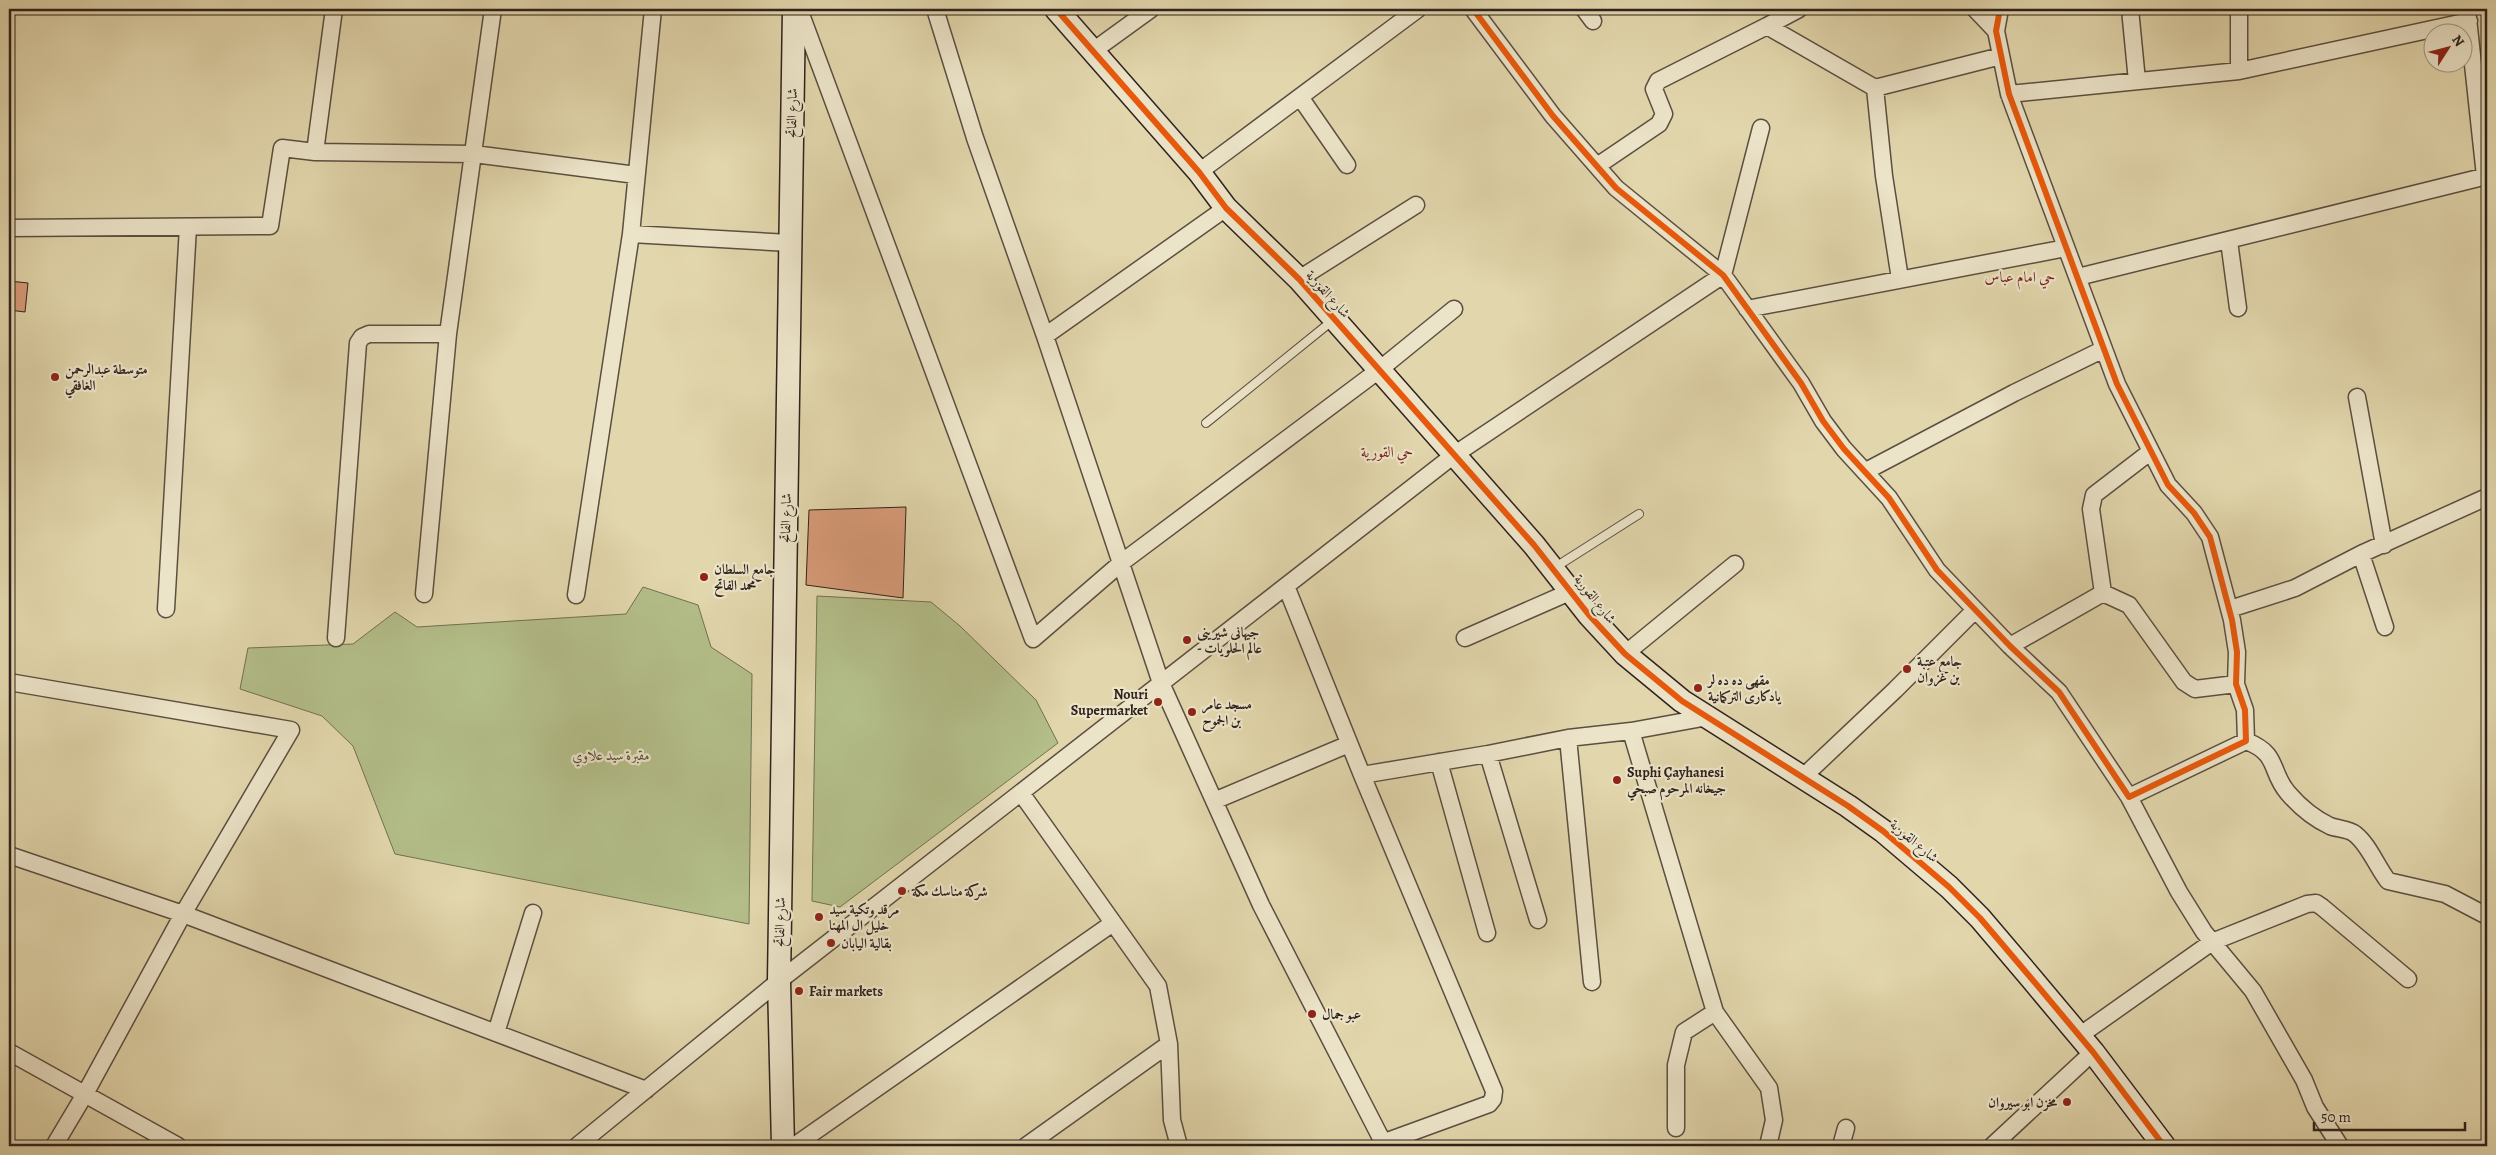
<svg xmlns="http://www.w3.org/2000/svg" width="2496" height="1155" font-family="Alegreya,Amiri,serif">
<rect width="100%" height="100%" fill="#e2d6ac"/>
<filter id="stains"><feTurbulence type="fractalNoise" baseFrequency=".004" numOctaves="4"/><feColorMatrix values="0 0 0 0 .2 0 0 0 0 .09 0 0 0 0 .02 0 0 0 .5 -.17"/></filter>
<radialGradient id="worn" r=".72"><stop offset=".6" stop-color="#630" stop-opacity="0"/><stop offset="1" stop-color="#630" stop-opacity=".3"/></radialGradient>
<path fill="#b3be89" stroke="#707053" d="M643,587L698,605L711,647L752,674L749,924L395,854L353,746L322,716L240,689L248,648L353,644L395,612L417,627L626,614Z
M817,596L931,602L960,626L1036,700L1058,743L840,907L812,901Z"/>
<path fill="#d89b78" stroke="#2e221d" d="M9,281L28,283L25,312L9,310Z
M906,507L903,598L806,585L809,510Z"/>
<g fill="none" stroke-linecap="round" stroke-linejoin="round">
<g stroke="#5b4f41" stroke-width="10">
<path id="lane" d="M1206,423L1332,321
M1554,568L1639,514"/>
</g>
<g stroke="#5b4f41" stroke-width="19">
<path id="street" d="M799,9L1033,639L1121,563L1379,370L1454,309
M935,9L975,138L1045,336L1161,683L1261,905L1385,1146
M1473,9L1553,116L1616,188L1723,275L1801,383L1823,421L1844,449L1889,498L1937,570L2010,646L2059,692L2129,797L2246,741L2245,710L2236,684L2237,652L2232,620L2210,537L2194,513L2168,485L2117,384L2009,94L1996,31L2000,9
M1584,9L1593,21
M1799,9L1767,26L1875,88L2001,56
M1975,9L1996,31
M2130,9L2137,81
M2239,9V71
M2467,9L2485,176
M1093,51L1151,9
M1875,88L1884,176L1900,279
M2009,94L2239,71L2469,21
M1300,97L1347,165
M315,152L334,9
M1597,166L1659,124L1664,114L1654,89L1658,81L1767,26
M1199,172L1418,9
M9,228L270,226L282,148L315,152L474,154L636,175
M631,234L790,243
M2229,241L2238,308
M2078,277L2487,176
M1299,279L1416,205
M1747,309L2066,248
M1045,336L1226,208
M2357,397L2384,545
M1866,471L2014,393L2104,349
M2361,554L2385,627
M1286,586L1362,775L1494,1091L1493,1099L1489,1104L1382,1143
M2103,593L2129,605L2184,682L2195,689L2236,684
M424,594L448,334L493,9
M576,595L631,234L653,9
M166,609L188,227
M2230,609L2295,588L2361,554L2487,497
M336,638L358,343L362,337L369,334H448
M1465,638L1572,591
M2010,646L2103,593L2091,509L2094,495L2150,452
M1625,654L1735,564
M9,682L291,730L183,914L85,1094L54,1146
M1631,731L1715,1012L1769,1088L1774,1120L1768,1146
M1568,738L1592,982
M2246,741C2280,754 2269,771 2288,793C2300,807 2313,818 2330,826C2338,829 2349,829 2355,834C2369,845 2377,867 2388,881L2445,894L2487,916
M1488,754L1538,920
M1439,762L1487,933
M1362,775L1488,754L1568,738L1631,731L1708,717
M1803,777L1895,690L1975,610
M1021,793L1158,986L1169,1044L1172,1120L1179,1146
M2129,797L2179,892L2204,932L2253,991L2304,1080L2315,1107L2340,1146
M1214,801L1349,744
M9,855L183,914L646,1090
M496,1033L533,913
M2079,1036L2212,942L2307,904L2316,903L2322,907L2408,979
M9,1052L178,1146
M1676,1128V1065L1684,1032L1715,1012
M577,1146L779,981L1454,455L1723,275L1761,128
M794,1146L1113,923
M1026,1146L1169,1044
M1841,1146L1846,1128
M1992,1146L2093,1052"/>
</g>
<g stroke="#2e221d" stroke-width="25">
<path id="secondary" d="M1056,9L1199,172L1226,208L1299,279L1534,545L1589,615L1625,654L1682,701L1848,806L1883,831L1949,887L1980,918L2031,978L2093,1052L2164,1146
M783,1146L779,981L794,9"/>
</g>
<use href="#lane" stroke="#ece4c9" stroke-width="8"/>
<use href="#street" stroke="#ece4c9" stroke-width="16"/>
<use href="#secondary" stroke="#ece4c9" stroke-width="22"/>
<g stroke="#ece4c9" stroke-width="9">
<path id="cycleway" d="M1056,9L1199,172L1226,208L1299,279L1534,545L1589,615L1625,654L1682,701L1848,806L1883,831L1949,887L1980,918L2031,978L2093,1052L2164,1146
M1473,9L1553,116L1616,188L1723,275L1801,383L1823,421L1844,449L1889,498L1937,570L2010,646L2059,692L2129,797L2246,741L2245,710L2236,684L2237,652L2232,620L2210,537L2194,513L2168,485L2117,384L2009,94L1996,31L2000,9"/>
</g>
<use href="#cycleway" stroke="#e8590c" stroke-width="6"/>
</g>
<g fill="#8f2418" stroke="#ece4c9" stroke-width="2">
<circle cx="55" cy="377" r="5"/>
<circle cx="704" cy="577" r="5"/>
<circle cx="1187" cy="640" r="5"/>
<circle cx="1907" cy="669" r="5"/>
<circle cx="1698" cy="688" r="5"/>
<circle cx="1158" cy="702" r="5"/>
<circle cx="1192" cy="712" r="5"/>
<circle cx="1617" cy="780" r="5"/>
<circle cx="902" cy="891" r="5"/>
<circle cx="819" cy="917" r="5"/>
<circle cx="831" cy="943" r="5"/>
<circle cx="799" cy="991" r="5"/>
<circle cx="1312" cy="1014" r="5"/>
<circle cx="2067" cy="1102" r="5"/>
</g>
<g text-anchor="middle" dominant-baseline="central" stroke-width="4.5" stroke-linejoin="round" paint-order="stroke">
<g font-size="14" fill="#2e221d" stroke="#ece4c9">
<text transform="translate(792 113) rotate(-89)">شارع الفاتح</text>
<text transform="translate(1328 294) rotate(48)">شارع القورية</text>
<text transform="translate(786 518) rotate(-89)">شارع الفاتح</text>
<text transform="translate(1595 599) rotate(52)">شارع القورية</text>
<text transform="translate(1914 841) rotate(40)">شارع القورية</text>
<text transform="translate(780 922) rotate(-89)">شارع الفاتح</text>
</g>
<g font-size="14" font-weight="bold" fill="#2e221d" stroke="#ece4c9" text-anchor="start">
<text x="65" y="369">متوسطة عبدالرحمن<tspan x="65" dy="16">الغافقي</tspan></text>
<text x="714" y="569">جامع السلطان<tspan x="714" dy="16">محمد الفاتح</tspan></text>
<text x="1197" y="632">جیهانی شیرینی<tspan x="1197" dy="16">- عالم الحلويات</tspan></text>
<text x="1917" y="661">جامع عتبة<tspan x="1917" dy="16">بن غزوان</tspan></text>
<text x="1708" y="680">مقهى ده ده لر<tspan x="1708" dy="16">يادكارى التركمانية</tspan></text>
<text x="1148" y="694" text-anchor="end">Nouri<tspan x="1148" dy="16">Supermarket</tspan></text>
<text x="1202" y="704">مسجد عامر<tspan x="1202" dy="16">بن الجموح</tspan></text>
<text x="1627" y="772">Suphi Çayhanesi<tspan x="1627" dy="16">جيخانه المرحوم صبحي</tspan></text>
<text x="912" y="891">شركة مناسك مكة</text>
<text x="829" y="909">مرقد وتكية سيد<tspan x="829" dy="16">خليل ال المهنا</tspan></text>
<text x="841" y="943">بقالية اليابان</text>
<text x="809" y="991">Fair markets</text>
<text x="1322" y="1014">عبو جمال</text>
<text x="2057" y="1102" text-anchor="end">مخزن ابو سيروان</text>
</g>
<g font-size="14" font-style="italic" fill="#4f4938" stroke="#ece4c9">
<text x="611" y="755">مقبرة سيد علاوي</text>
</g>
<g font-size="15" fill="#7a1f14" stroke="#ece4c9">
<text x="2020" y="277">حي امام عباس</text>
<text x="1387" y="452">حي القورية</text>
</g>
</g>
<rect width="2496" height="1155" fill="none" stroke="#e2d6ac" stroke-width="30"/>
<rect x="10" y="10" width="2476" height="1135" fill="none" stroke="#2e221d" stroke-width="2.5"/>
<rect x="15" y="15" width="2466" height="1125" fill="none" stroke="#2e221d"/>
<g transform="translate(2448 48) rotate(54)"><circle r="24" fill="#ece4c9" stroke="#a09684"/>
<path d="M0-4L9 19L0 12L-9 19Z" fill="#8f2418"/>
<text y="-8" font-size="14" font-weight="bold" text-anchor="middle" fill="#2e221d">N</text>
</g>
<path d="M2314 1122v8h151v-8" fill="none" stroke="#2e221d" stroke-width="2.5"/>
<text x="2321" y="1122" font-size="15" fill="#2e221d" stroke="#ece4c9" stroke-width="4" paint-order="stroke">50 m</text>
<rect width="100%" height="100%" filter="url(#stains)"/>
<rect width="100%" height="100%" fill="url(#worn)"/>
</svg>
